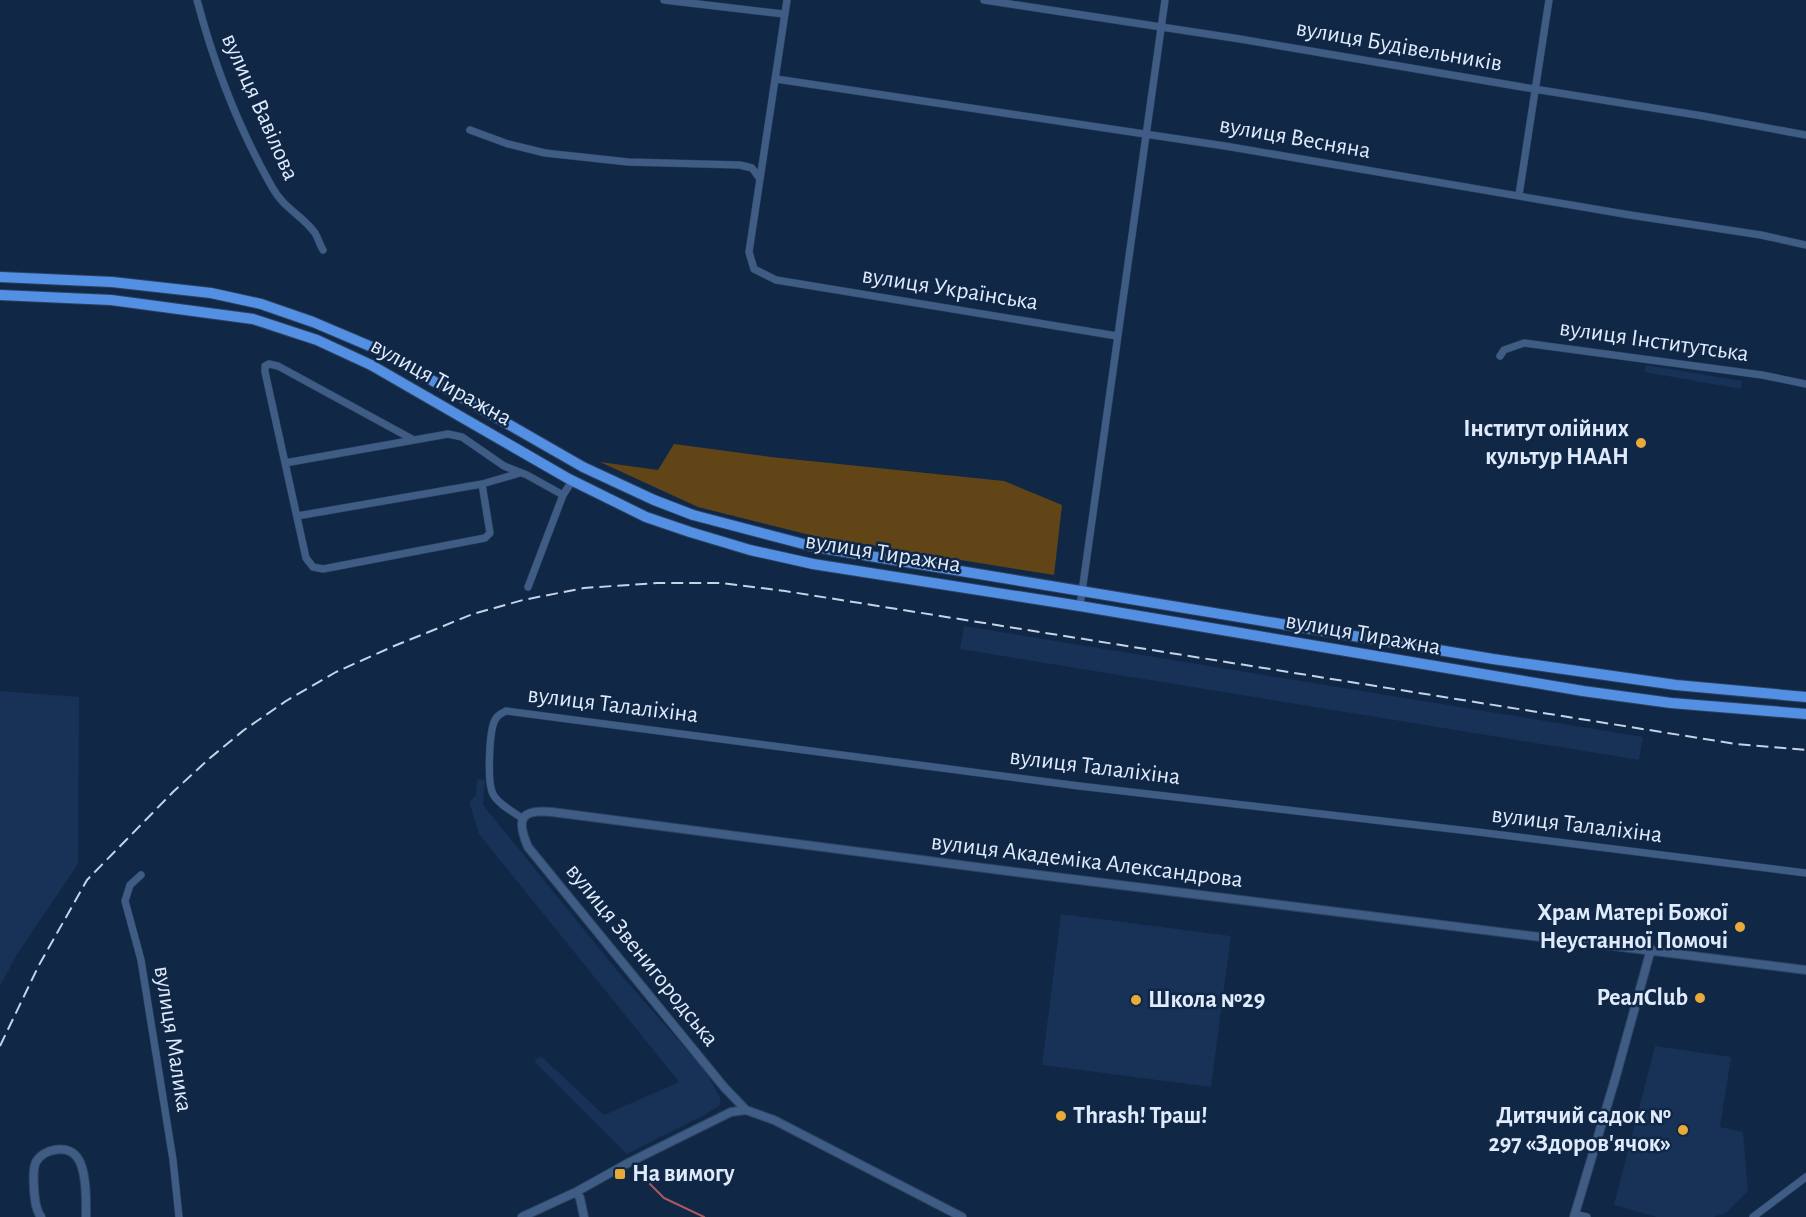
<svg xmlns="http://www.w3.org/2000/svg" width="1806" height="1217" font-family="'Alegreya Sans',sans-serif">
<rect width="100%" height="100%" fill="#102746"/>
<path fill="#173256" d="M1646,365L1742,381L1741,389L1644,372Z
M964,626L1643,737L1639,760L960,649Z
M0,691L79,697L78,864L16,956L0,986Z
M477,779L485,780L483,805L615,968L706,1072L720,1097V1105L706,1114L627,1154L534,1061L541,1056L604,1115L679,1082L479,834L469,802L476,795Z
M1061,914L1231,936L1211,1087L1042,1065Z
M1655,1046L1731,1057L1720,1127L1743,1132L1748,1191L1727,1212L1714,1217H1657L1614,1205Z"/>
<path fill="#614517" d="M674,444L771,457L1004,481L1062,505L1054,575L818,537L698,507L600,462L658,470Z"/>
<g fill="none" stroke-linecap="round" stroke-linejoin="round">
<path stroke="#ab595e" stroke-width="2" d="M650,1184L664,1198L704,1217"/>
<g stroke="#2d425f" stroke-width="8">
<path id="minor" d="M197,0C214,64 239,129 272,187C284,209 302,215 315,233C318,238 320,245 323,250
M664,0L784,14
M787,0L749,252L754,269L776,280L1117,336
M984,0L1240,39L1534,89L1703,116L1806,135
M776,79L1225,146L1630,215L1761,235L1806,245
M470,130L508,144L545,153L628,162L740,165L752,168L760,179
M1519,195L1549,0
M1500,356L1504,350L1524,343L1762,375L1806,384
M412,439L278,366L269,364L265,366V372L304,549L306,558L313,567L323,569L485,538L490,533L482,484
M285,463L448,434L462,437L504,466L527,475L563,495
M297,516L482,484L520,473
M528,587L563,495L572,481
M1080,606L1165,0
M522,818C513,812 498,804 493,794C487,783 489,731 495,720C497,715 502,713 506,711L1079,786L1478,832L1806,873
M141,875L130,885L125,901L141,960L173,1160L179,1217
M1574,1214L1587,1217
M1753,1217L1806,1177"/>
</g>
<g stroke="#2d425f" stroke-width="10">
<path id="tertiary" d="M576,1192L580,1198L584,1217
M41,1217C35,1209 35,1199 34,1190C34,1181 32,1170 36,1162C43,1149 67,1144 77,1157C87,1170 86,1201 86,1217
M522,1217L576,1192L628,1163L731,1112L746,1110
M962,1217L774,1120L746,1110L724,1087L528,847C516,819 520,809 552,812L1015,872L1806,970
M1574,1217L1616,1076L1651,949"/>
</g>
<g stroke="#2d425f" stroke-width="12">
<path id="primary" d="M0,277L112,282L211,293L261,304L313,322L379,350L583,467L654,500L693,515L815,547L1493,659L1676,685L1806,697
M0,295L111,300L253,319L317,340L371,365L569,479L646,517L690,532L750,550L813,564L1080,606L1583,691L1671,703L1806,714"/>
</g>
<use href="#minor" stroke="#3f5c85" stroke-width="7"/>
<use href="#tertiary" stroke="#3f5c85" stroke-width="8"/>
<use href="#primary" stroke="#5390e4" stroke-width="10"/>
<path stroke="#c6d3e5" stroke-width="2" stroke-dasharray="12 6" stroke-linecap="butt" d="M0,1046L39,965L87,880L174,791L210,758L244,730L286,701L336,672L394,646L473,614L523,600L584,588L657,583H722L785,591L1736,744L1806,750"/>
</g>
<g fill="#eaaa39" stroke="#102746" stroke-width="2">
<circle cx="1641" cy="443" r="6"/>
<circle cx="1740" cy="927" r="6"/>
<circle cx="1700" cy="998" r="6"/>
<circle cx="1136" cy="1000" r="6"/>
<circle cx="1061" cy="1116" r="6"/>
<circle cx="1683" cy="1130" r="6"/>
<rect x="614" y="1168" width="12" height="12" rx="3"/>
</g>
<g text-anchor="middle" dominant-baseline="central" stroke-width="5" stroke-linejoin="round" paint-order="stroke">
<g font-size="24" fill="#dfeafb" stroke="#102746">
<text transform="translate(1399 46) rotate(10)">вулиця Будівельників</text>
<text transform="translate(260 107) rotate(66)">вулиця Вавілова</text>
<text transform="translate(1295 138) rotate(10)">вулиця Весняна</text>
<text transform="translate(950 289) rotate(9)">вулиця Українська</text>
<text transform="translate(1654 341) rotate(8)">вулиця Інститутська</text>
<text transform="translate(441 382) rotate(29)">вулиця Тиражна</text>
<text transform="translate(883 553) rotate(9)">вулиця Тиражна</text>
<text transform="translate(1363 634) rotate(10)">вулиця Тиражна</text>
<text transform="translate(613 705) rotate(7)">вулиця Талаліхіна</text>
<text transform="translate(1095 767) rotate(7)">вулиця Талаліхіна</text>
<text transform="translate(1577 825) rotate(7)">вулиця Талаліхіна</text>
<text transform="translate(1087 861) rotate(7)">вулиця Академіка Александрова</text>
<text transform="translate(642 955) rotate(51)">вулиця Звенигородська</text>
<text transform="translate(173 1039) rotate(81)">вулиця Малика</text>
</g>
<g font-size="24" font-weight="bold" fill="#dfeafb" stroke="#102746" text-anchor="end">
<text x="1629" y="429">Інститут олійних<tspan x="1629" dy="28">культур НААН</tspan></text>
<text x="1728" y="913">Храм Матері Божої<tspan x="1728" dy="28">Неустанної Помочі</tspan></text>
<text x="1688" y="998">РеалClub</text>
<text x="1148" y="1000" text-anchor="start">Школа №29</text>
<text x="1073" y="1116" text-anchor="start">Thrash! Траш!</text>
<text x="1671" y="1116">Дитячий садок №<tspan x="1671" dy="28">297 «Здоров'ячок»</tspan></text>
<text x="632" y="1174" text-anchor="start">На вимогу</text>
</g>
</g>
</svg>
